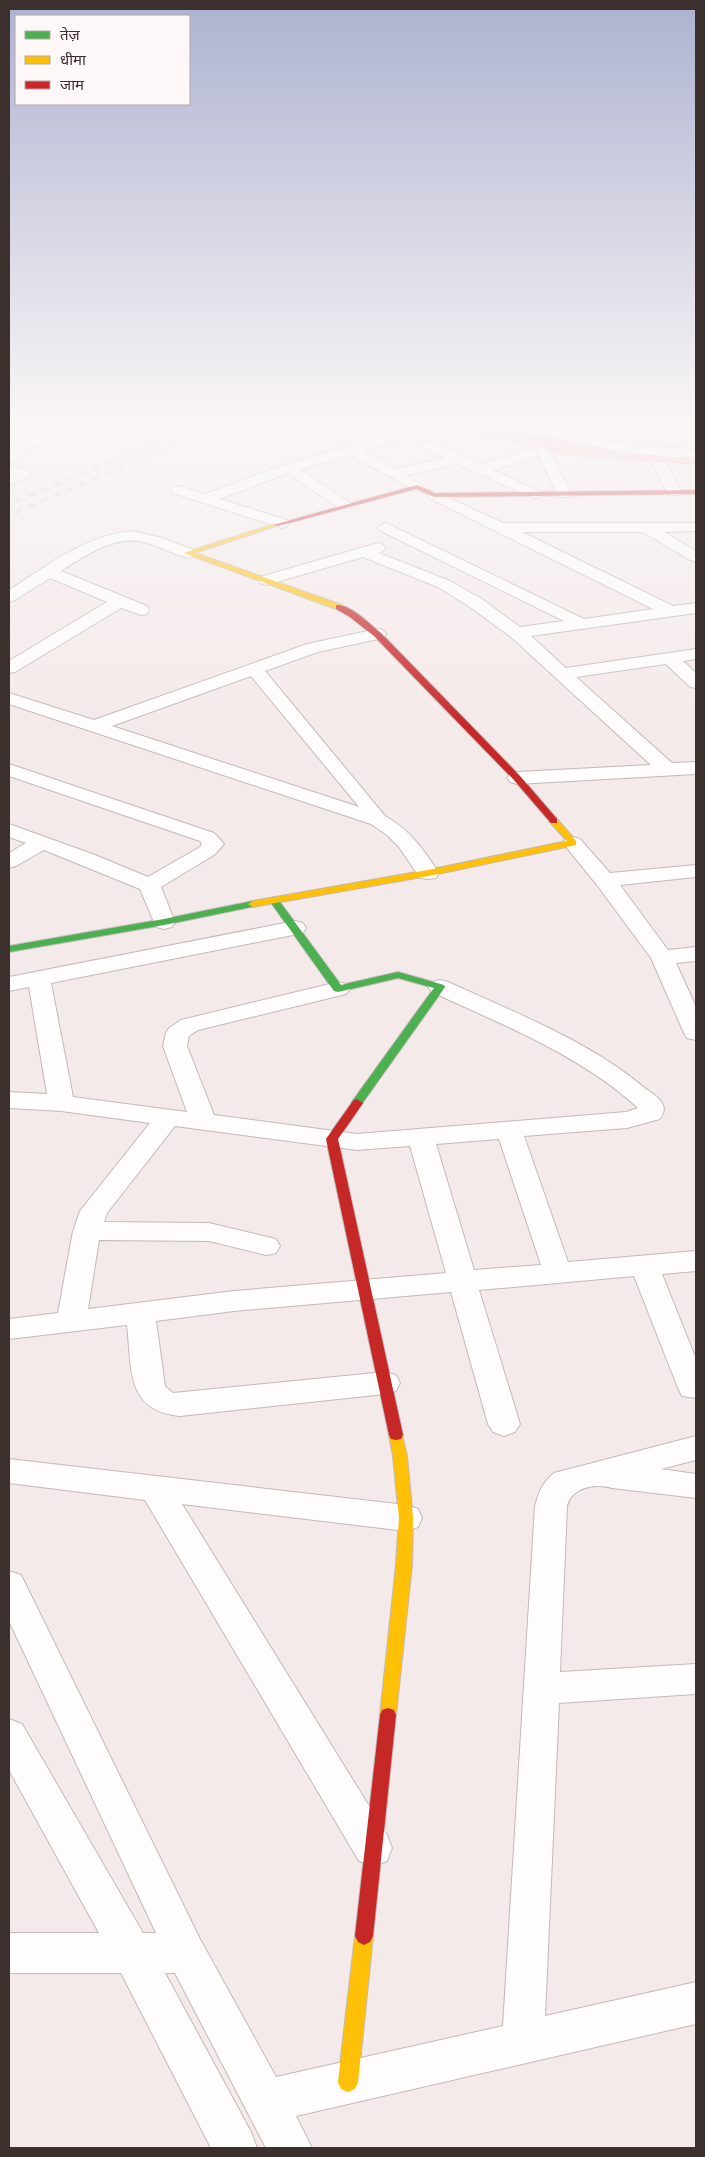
<svg xmlns="http://www.w3.org/2000/svg" width="705" height="2157" font-family="'Crimson Pro','Noto Sans Devanagari',serif">
<rect width="100%" height="100%" fill="#f5eaea"/>
<g fill="none" stroke-linecap="round" stroke-linejoin="round">
<path fill="#f4b0af" fill-rule="evenodd" d="M455,423H491L570,442L696,451V465L570,456L458,428Z"/>
<g stroke="#c4b9b9" stroke-width="2">
<path id="street" d="M54,423H70L14,460L9,461V451Z
M485,423H519L598,440L646,447L696,449V457H671L622,452L499,427L465,434L416,433L363,451L395,469L445,458L425,449L423,446L425,443L430,442L481,464L531,450L537,452L538,448L543,447L550,451L571,494L569,497H559L538,454L536,457L493,470L539,491L541,494L539,497L534,498L457,464L406,475L424,487L422,490L417,491L350,455L300,469L349,502L351,505L349,508H339L288,473L220,499L287,520L290,523L287,526L282,528L173,493L171,490L173,487L178,486L205,494L284,465L347,447L403,428L427,424L465,426Z
M660,461L667,465L681,492L679,495H669L667,492L653,465Z
M9,465L28,471L30,474L28,477L9,485V476L11,474H9Z
M434,491L503,523H696V531L664,532L696,551V562L690,560L643,532H522L673,606L696,603V613L531,636L566,668L696,649V659L683,661L696,673V688L690,687L666,664L576,677L672,763L696,762V774L517,784L510,782L507,778L510,774L517,772L651,765L511,637L470,607L438,587L363,557L266,585L260,583L258,580L260,577L378,543L383,545L386,548L379,553L450,581L482,599L520,627L564,621L381,531L378,528L381,525L386,523L584,619L653,609L429,498L427,495L429,492Z
M132,531L159,537L194,550L196,553L194,556L188,558C173,554 159,546 144,542C114,535 85,556 61,571L147,606L149,610L147,614L141,615L121,608L15,672L9,673V661L107,602L50,578L15,600L9,602V590C47,566 86,535 132,531Z
M377,629L383,630L386,634L383,638L318,652L265,671L385,816C410,830 424,850 439,873L436,878L428,879L420,878L399,847L387,835L371,824L9,704V693L94,720L307,644ZM251,676L359,807L112,726Z
M9,764L214,833L224,844L214,855L161,887L175,922L172,927L164,929L156,927L140,889L44,850L16,866L9,868V853L26,843L9,837V824L95,855L148,877L200,847L202,844L200,841L9,776Z
M573,837L580,839L610,873L696,865V877L620,885L668,950L696,947V961L676,963L696,1007V1040L687,1038L684,1033L651,958L597,885L563,843L566,839Z
M295,921L303,923L306,928L303,933L51,983L73,1097L187,1112L163,1046L166,1033L169,1028L181,1020L338,982L346,984L350,989L346,994L198,1030L189,1036L187,1046L214,1115L357,1134L626,1112L638,1108C580,1055 503,1025 432,992L428,987L432,982L440,980L448,982C516,1013 589,1041 646,1089C652,1093 660,1098 663,1105C665,1110 663,1114 660,1119L627,1128L524,1136L568,1262L696,1251V1271L662,1274L696,1359V1398L682,1396L678,1388L634,1276L479,1290L520,1424L515,1432L504,1436L493,1432L488,1424L451,1292L234,1311L156,1321L165,1386L173,1393L385,1372L396,1375L400,1383L396,1391L385,1394L180,1416C125,1411 132,1367 127,1325L9,1339V1319L58,1313L73,1231L80,1211L150,1123L61,1111L9,1108V1092L47,1094L29,987L9,991V977ZM175,1126L357,1150L410,1146L446,1273L234,1291L88,1309L99,1240L209,1241L266,1255L276,1253L280,1246L276,1239L209,1223L104,1222L107,1213ZM499,1139L541,1265L474,1270L436,1144Z
M696,1436V1460L661,1469L696,1474V1498L612,1488C595,1483 572,1487 567,1506L560,1672L696,1664V1694L559,1703L545,2016L696,1982V2024L296,2116L312,2148H266L175,1973H165L251,2132L257,2148H211L121,1973H9V1933H99L9,1770V1719L22,1724L143,1933H156L9,1621V1571L21,1575L200,1939L276,2077L503,2026L535,1506C539,1492 542,1483 554,1473Z
M9,1459L406,1505L418,1509L422,1518L418,1527L406,1531L182,1504L387,1835L392,1848L387,1861L373,1866L359,1861L145,1500L9,1483Z"/>
</g>
<g stroke="#c4b9b9" stroke-width="2">
<path id="fast" d="M274,897L277,898L341,985L398,972L444,985L445,987L361,1105H353L351,1103L434,988L398,978L338,992L334,991L269,900Z
M253,901L258,904L256,906L164,925L9,952V946L164,919Z"/>
</g>
<g stroke="#c4b9b9" stroke-width="2">
<path id="slow" d="M274,524L279,525L195,553L342,605V609H336L184,553Z
M554,818L557,819L576,841V845L428,876L253,907L248,904L253,901L428,870L567,841L549,821Z
M396,1430L401,1431L407,1456L413,1518L412,1565L396,1715L394,1720L388,1722L382,1720L380,1715L396,1565L399,1518L393,1456L389,1435L391,1431Z
M364,1927L370,1930L373,1936L358,2082L355,2089L348,2092L341,2089L338,2082L355,1936L358,1930Z"/>
</g>
<g stroke="#c4b9b9" stroke-width="2">
<path id="jam" d="M417,485L435,493L696,490V494L434,497L416,489L278,526L273,525Z
M336,605C351,604 369,624 380,632L520,776L557,819V823H551L514,780L374,636L350,617L336,609Z
M357,1099L363,1103L338,1139L403,1435L401,1439L396,1440L391,1439L389,1435L326,1139L353,1101Z
M388,1708L394,1710L396,1715L373,1936L370,1942L364,1945L358,1942L355,1936L380,1715L382,1710Z"/>
</g>
<use href="#street" fill="#fefcfc" fill-rule="evenodd"/>
<use href="#fast" fill="#4caf50" fill-rule="evenodd"/>
<use href="#slow" fill="#ffc107" fill-rule="evenodd"/>
<use href="#jam" fill="#c62828" fill-rule="evenodd"/>
<g stroke="#d9d6d5" stroke-width="4">
<path id="rail" d="M9,504L202,423
M9,515L226,423"/>
</g>
<use href="#rail" stroke="#fef7f7" stroke-width="2.5" stroke-dasharray="7" stroke-linecap="butt"/>
</g>
<linearGradient id="sky" x2="0" y2="1"><stop stop-color="#adb2d1"/><stop offset="0.58" stop-color="#faf6f6"/><stop offset="1" stop-color="#faf6f6" stop-opacity="0"/></linearGradient>
<rect width="705" height="725" fill="url(#sky)"/>
<rect width="705" height="2157" fill="none" stroke="#3c302f" stroke-width="20"/>
<rect x="15" y="15" width="175" height="90" fill="#fef7f7" stroke="#b0a7a7"/>
<rect x="25" y="31" width="25" height="8" fill="#4caf50" stroke="#b0a7a7"/>
<text x="60" y="40" font-size="15" fill="#3c302f">तेज़</text>
<rect x="25" y="56" width="25" height="8" fill="#ffc107" stroke="#b0a7a7"/>
<text x="60" y="65" font-size="15" fill="#3c302f">धीमा</text>
<rect x="25" y="81" width="25" height="8" fill="#c62828" stroke="#b0a7a7"/>
<text x="60" y="90" font-size="15" fill="#3c302f">जाम</text>
</svg>
